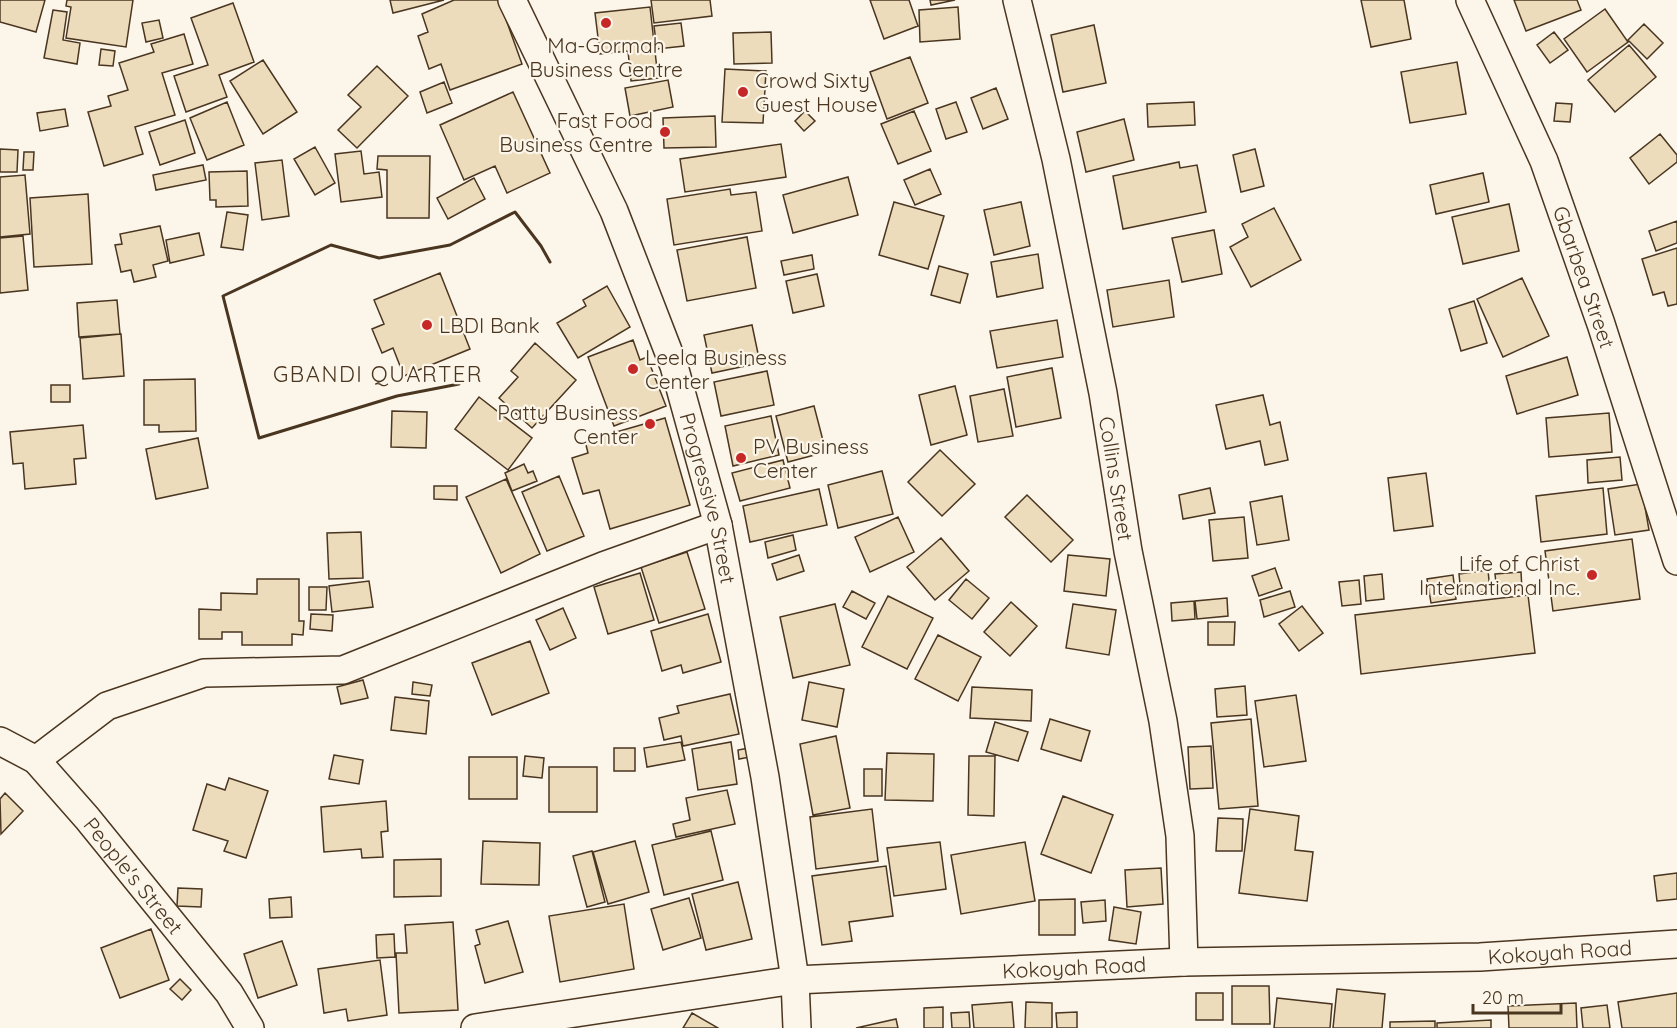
<svg xmlns="http://www.w3.org/2000/svg" width="1677" height="1028" font-family="Quicksand,sans-serif">
<rect width="100%" height="100%" fill="#fbf6e9"/>
<path fill="#ecdcbc" stroke="#4a3520" stroke-width="1.5" d="M0,0H45L36,32L0,22Z
M67,0H133L126,47L66,38L71,7L66,6Z
M390,0H444L393,13Z
M454,0H499L522,64L450,90L441,64L429,69L418,36L428,32L422,14Z
M651,0H710L712,16L654,23Z
M870,0H909L918,26L884,39Z
M930,0H955L931,5Z
M1361,0H1404L1411,39L1371,47Z
M1514,0H1577L1581,10L1526,31Z
M233,3L254,62L219,75L227,97L186,112L174,76L208,65L191,18Z
M650,7L658,78L631,81L628,51L600,54L595,13Z
M958,7L960,39L920,42L919,10Z
M1605,9L1628,42L1587,72L1564,39Z
M53,10L67,12L63,40L80,43L77,64L44,58Z
M159,20L163,38L146,42L142,23Z
M681,23L684,46L657,49L654,26Z
M1644,24L1663,43L1647,59L1628,40Z
M1094,25L1106,83L1063,92L1051,35Z
M771,32L772,63L734,64L733,33Z
M1554,32L1568,50L1550,63L1537,45Z
M184,34L193,64L162,73L175,115L135,127L143,154L104,166L88,112L111,106L108,96L128,90L119,63L154,52L151,44Z
M1629,45L1656,77L1615,112L1588,80Z
M101,49L115,51L113,66L99,65Z
M910,57L928,103L887,119L870,72Z
M263,60L297,112L263,134L230,81Z
M1457,62L1466,114L1410,123L1401,72Z
M377,66L408,96L357,148L338,130L361,107L348,95Z
M725,69L766,71L763,123L722,122Z
M668,80L673,107L630,116L625,88Z
M444,82L452,103L427,113L420,92Z
M996,88L1008,119L983,129L971,98Z
M513,92L550,173L507,193L495,166L464,180L440,125Z
M227,102L244,145L207,160L190,118Z
M956,102L967,132L946,139L936,109Z
M1194,102L1195,125L1148,127L1147,104Z
M1556,103L1572,104L1570,122L1554,121Z
M65,109L68,126L40,131L37,113Z
M805,111L815,121L804,131L795,121Z
M914,111L931,151L898,164L881,124Z
M715,116L716,147L664,148L663,118Z
M1124,119L1134,160L1086,172L1077,132Z
M185,120L195,153L160,165L149,132Z
M1660,134L1677,155V162L1649,184L1630,158Z
M781,144L786,177L685,192L680,159Z
M315,147L335,183L315,195L294,159Z
M0,149L18,150L17,172H0Z
M1255,149L1264,186L1241,192L1233,155Z
M361,151L364,174L379,172L382,197L341,202L335,154Z
M24,152H34L33,170H23Z
M378,156H430L429,218H387V170L377,169Z
M282,160L289,216L262,220L255,163Z
M1179,162L1180,168L1197,165L1206,212L1123,229L1113,176Z
M203,165L206,180L156,190L153,175Z
M930,169L941,194L915,205L904,180Z
M247,171L248,206L216,207V200H210L209,172Z
M1483,173L1489,202L1436,214L1430,185Z
M25,175L30,234L0,237V177Z
M848,177L858,215L793,233L783,195Z
M474,178L485,199L448,219L437,198Z
M730,189L731,195L756,192L762,231L674,245L667,199Z
M88,194L92,264L34,267L30,198Z
M894,202L944,216L928,269L879,255Z
M1021,202L1030,246L994,255L984,210Z
M1509,204L1519,251L1463,264L1452,217Z
M1274,208L1301,260L1251,287L1230,247L1248,237L1242,224Z
M227,212L248,215L243,250L221,247Z
M1677,221V243L1656,251L1649,231Z
M160,226L168,261L153,265L156,277L134,282L131,270L121,272L115,245L122,244L120,234Z
M1214,230L1222,274L1182,282L1172,238Z
M199,233L204,255L170,263L166,240Z
M23,236L28,290L0,293V238Z
M747,237L756,288L687,301L677,250Z
M1677,248V304L1668,306L1664,292L1653,295L1642,259Z
M1038,254L1043,288L997,297L991,262Z
M812,255L814,269L784,275L781,261Z
M939,266L968,274L960,303L931,295Z
M440,273L470,349L404,376L393,348L382,353L372,329L384,324L374,300Z
M817,274L824,306L793,313L786,281Z
M1522,278L1549,336L1503,357L1477,299Z
M1169,280L1174,317L1113,327L1107,290Z
M607,286L630,327L578,358L557,323L586,306L583,300Z
M117,300L120,334L79,337L77,303Z
M1474,301L1487,343L1461,351L1449,309Z
M1057,320L1063,357L997,368L990,331Z
M752,325L760,363L712,373L704,335Z
M121,334L124,376L83,379L80,338Z
M633,340L640,360L647,357L666,406L614,426L588,357Z
M535,343L576,380L532,428L499,398L518,377L511,371Z
M1567,357L1578,395L1517,414L1506,376Z
M1052,368L1061,418L1016,427L1007,377Z
M767,371L774,405L721,416L714,382Z
M195,379L196,431L159,432V425H144V380Z
M51,385H70V402H51Z
M955,386L967,435L931,445L919,395Z
M1004,389L1013,436L978,442L970,396Z
M1263,395L1270,425L1280,422L1288,460L1265,465L1260,441L1226,449L1216,405Z
M479,397L532,438L508,470L455,429Z
M814,406L826,452L788,462L776,416Z
M392,411L427,412L426,448L391,447Z
M1609,413L1612,452L1549,457L1546,418Z
M771,416L779,455L733,466L725,426Z
M665,418L690,505L610,529L599,490L583,494L572,458L588,453L585,441Z
M83,425L86,458L74,459L76,484L25,489L23,463L13,464L10,432Z
M198,438L208,488L156,499L146,449Z
M940,450L975,484L942,516L908,482Z
M1620,457L1622,480L1588,483L1587,460Z
M783,460L790,488L740,501L732,473Z
M524,464L528,473L533,471L537,481L512,491L505,473Z
M882,471L893,514L838,528L828,485Z
M1426,473L1433,526L1394,531L1388,478Z
M559,476L584,536L547,551L522,492Z
M506,479L540,554L501,573L466,497Z
M1641,484L1649,530L1615,535L1608,489Z
M434,486H457V500L434,499Z
M1210,488L1215,513L1183,519L1179,495Z
M1603,488L1607,534L1541,542L1536,496Z
M819,489L827,525L750,542L743,506Z
M1027,495L1073,540L1051,562L1005,517Z
M1282,496L1289,540L1257,545L1250,502Z
M898,517L914,552L870,572L855,537Z
M1244,517L1248,558L1213,561L1209,520Z
M361,532L363,578L329,579L327,533Z
M793,535L796,550L768,558L765,542Z
M941,538L969,571L935,600L907,567Z
M1632,539L1640,599L1553,611L1545,551Z
M687,552L705,609L659,623L641,567Z
M799,555L804,571L777,580L772,564Z
M1068,555L1110,559L1106,596L1064,591Z
M1275,568L1282,588L1259,596L1252,576Z
M1488,570L1490,591L1461,594L1459,574Z
M1521,572L1522,590L1497,592L1495,574Z
M640,573L654,620L608,634L594,587Z
M1382,574L1384,599L1366,601L1364,576Z
M1453,575L1456,599L1431,603L1427,579Z
M257,579H299V621H304L303,635L292,634V645H242V632H222V639H199V609L221,610V593L257,594Z
M966,579L989,598L972,619L949,600Z
M1359,580L1361,604L1342,606L1339,582Z
M369,581L373,607L332,612L329,586Z
M309,587H327L326,610H309Z
M852,591L875,603L866,619L843,607Z
M1290,591L1295,607L1264,617L1260,600Z
M1528,595L1535,653L1361,674L1355,615Z
M888,596L933,618L907,669L862,647Z
M1227,598L1228,616L1197,619L1195,601Z
M1194,601L1195,619L1172,621L1171,603Z
M1011,602L1037,626L1010,656L984,632Z
M835,604L850,665L793,678L780,617Z
M1073,604L1116,610L1109,655L1066,648Z
M1302,606L1323,633L1299,651L1279,624Z
M563,608L576,638L550,650L536,620Z
M311,614L333,615L332,631L310,629Z
M708,614L721,662L683,673L681,665L662,671L651,631Z
M1208,622H1235L1234,645H1208Z
M938,635L981,657L958,701L915,679Z
M530,641L549,693L492,715L472,663Z
M363,680L368,698L341,704L337,687Z
M413,682L432,685L430,696L412,694Z
M809,682L844,689L837,727L802,720Z
M1245,686L1247,715L1217,717L1215,689Z
M972,687L1032,690L1031,721L970,718Z
M730,694L739,734L683,746L681,736L664,740L659,718L679,713L677,706Z
M1296,695L1306,761L1264,767L1255,701Z
M395,697L429,701L426,734L391,730Z
M1050,719L1090,731L1081,761L1041,749Z
M1251,719L1258,806L1219,809L1211,723Z
M995,722L1028,732L1018,761L986,752Z
M836,736L850,808L813,815L800,744Z
M681,742L685,760L647,767L644,748Z
M731,742L737,784L698,790L692,749Z
M1211,746L1213,788L1190,789L1188,747Z
M614,748H635V771H614Z
M749,748L750,757L739,759L738,750Z
M887,753L934,754L933,801L885,800Z
M334,755L363,760L359,784L329,779Z
M525,756L544,758L542,778L523,776Z
M969,756H995L994,816L968,815Z
M469,757H517V799H469Z
M549,767H597V812H549Z
M864,769H882V796H864Z
M229,778L268,791L246,858L224,851L228,841L193,830L207,784L225,790Z
M727,790L735,824L676,837L673,824L690,820L686,798Z
M5,793L23,811L1,834L0,799Z
M1063,796L1113,815L1091,873L1041,854Z
M386,801L388,831L381,832L383,857L362,858L361,849L324,852L321,807Z
M872,809L878,861L816,869L810,817Z
M1250,809L1299,816L1295,850L1313,852L1307,901L1239,893Z
M1218,818L1243,819L1242,851H1216Z
M711,831L723,880L664,895L652,845Z
M483,841L540,843L539,885L481,884Z
M635,841L649,892L608,904L593,852Z
M940,842L946,889L894,896L887,848Z
M1025,842L1035,901L961,914L951,855Z
M592,851L605,902L587,907L573,856Z
M441,859V896L394,897V860Z
M886,866L893,916L849,922L852,941L822,945L812,876Z
M1161,868L1163,904L1127,907L1125,870Z
M1677,873V899L1657,901L1654,876Z
M738,882L752,939L706,950L692,894Z
M178,888L202,889L201,907L177,906Z
M291,897L292,917L270,918L269,899Z
M689,898L701,938L663,950L651,909Z
M1075,899V935H1039V900Z
M1105,900L1106,921L1083,923L1081,902Z
M624,904L634,969L560,982L549,916Z
M1114,907L1141,912L1136,944L1109,940Z
M508,921L523,972L485,983L475,946L480,944L476,930Z
M453,922L458,1010L399,1013L396,953H407L405,925Z
M151,929L169,980L120,998L101,948Z
M394,934L395,957L377,958L376,935Z
M282,941L297,985L258,998L244,954Z
M380,960L387,1015L348,1021L346,1009L324,1013L318,969Z
M180,979L191,990L182,1000L170,989Z
M1232,986H1269L1270,1024H1232Z
M1337,989L1385,994L1382,1028H1333Z
M1196,993H1223V1020H1196Z
M1677,993V1028H1622L1618,1002Z
M1277,998L1332,1004L1330,1028H1274Z
M1012,1002L1014,1028H974L972,1005Z
M1026,1002L1052,1003V1028H1025Z
M1576,1003L1577,1028H1509L1508,1006Z
M1607,1005L1610,1028H1583L1581,1008Z
M943,1007V1028H924V1008Z
M969,1012L970,1028H952L951,1013Z
M1077,1012V1028H1057L1056,1013Z
M692,1013L718,1028H683Z
M896,1019L898,1028H856Z
M1491,1020V1028H1437V1023Z
M1435,1021V1028H1390V1022Z"/>
<g fill="none" stroke-linecap="round" stroke-linejoin="round">
<g stroke="#4a3520" stroke-width="30">
<g id="minor">
<path id="s1" d="M512,0L614,211L674,366L718,525L765,777L795,980L797,1028"/>
<path id="s2" d="M1017,0L1056,159L1103,393L1128,551L1163,721L1180,836L1184,962"/>
<path id="s3" d="M1470,0L1544,161L1601,324L1677,561"/>
<path id="s4" d="M0,741L36,760L87,818L229,993L250,1028"/>
<path d="M36,760L107,706L204,673L343,670L603,566L718,525"/>
<path id="s5" d="M475,1028L795,980L1184,962L1480,957L1677,944"/>
</g>
</g>
<use href="#minor" stroke="#fbf6e9" stroke-width="27"/>
<path stroke="#4a3520" stroke-width="3" d="M459,384L397,396L259,438L223,296L331,245L379,258L450,245L515,212L541,246L550,262"/>
</g>
<g fill="#c62828" stroke="#fbf6e9" stroke-width="2">
<circle cx="606" cy="23" r="6"/>
<circle cx="743" cy="92" r="6"/>
<circle cx="665" cy="132" r="6"/>
<circle cx="427" cy="325" r="6"/>
<circle cx="633" cy="369" r="6"/>
<circle cx="650" cy="424" r="6"/>
<circle cx="741" cy="458" r="6"/>
<circle cx="1592" cy="575" r="6"/>
</g>
<g text-anchor="middle" dominant-baseline="central" stroke-width="4.5" stroke-linejoin="round" paint-order="stroke">
<g font-size="21" fill="#4a3520" stroke="#fbf6e9" text-anchor="start">
<text x="606" y="45" text-anchor="middle">Ma-Gormah<tspan x="606" dy="24">Business Centre</tspan></text>
<text x="755" y="80">Crowd Sixty<tspan x="755" dy="24">Guest House</tspan></text>
<text x="653" y="120" text-anchor="end">Fast Food<tspan x="653" dy="24">Business Centre</tspan></text>
<text x="439" y="325">LBDI Bank</text>
<text x="645" y="357">Leela Business<tspan x="645" dy="24">Center</tspan></text>
<text x="638" y="412" text-anchor="end">Patty Business<tspan x="638" dy="24">Center</tspan></text>
<text x="753" y="446">PV Business<tspan x="753" dy="24">Center</tspan></text>
<text x="1580" y="563" text-anchor="end">Life of Christ<tspan x="1580" dy="24">International Inc.</tspan></text>
</g>
<g font-size="21" fill="#4a3520" stroke="#fbf6e9">
<text stroke="none"><textPath href="#s3" startOffset="300">Gbarbea Street</textPath></text>
<text stroke="none"><textPath href="#s2" startOffset="489">Collins Street</textPath></text>
<text stroke="none"><textPath href="#s1" startOffset="537">Progressive Street</textPath></text>
<text stroke="none"><textPath href="#s4" startOffset="192">People's Street</textPath></text>
<text stroke="none"><textPath href="#s5" startOffset="1089">Kokoyah Road</textPath></text>
<text stroke="none"><textPath href="#s5" startOffset="603">Kokoyah Road</textPath></text>
</g>
<g font-size="22" letter-spacing="1.5" fill="#4a3520" stroke="#fbf6e9">
<text x="378" y="374">GBANDI QUARTER</text>
</g>
</g>
<path d="M1473 1004v9h88v-9" fill="none" stroke="#4a3520" stroke-width="3"/>
<text x="1482" y="1004" font-size="18" fill="#4a3520" stroke="#fbf6e9" stroke-width="4.5" paint-order="stroke">20 m</text>
</svg>
